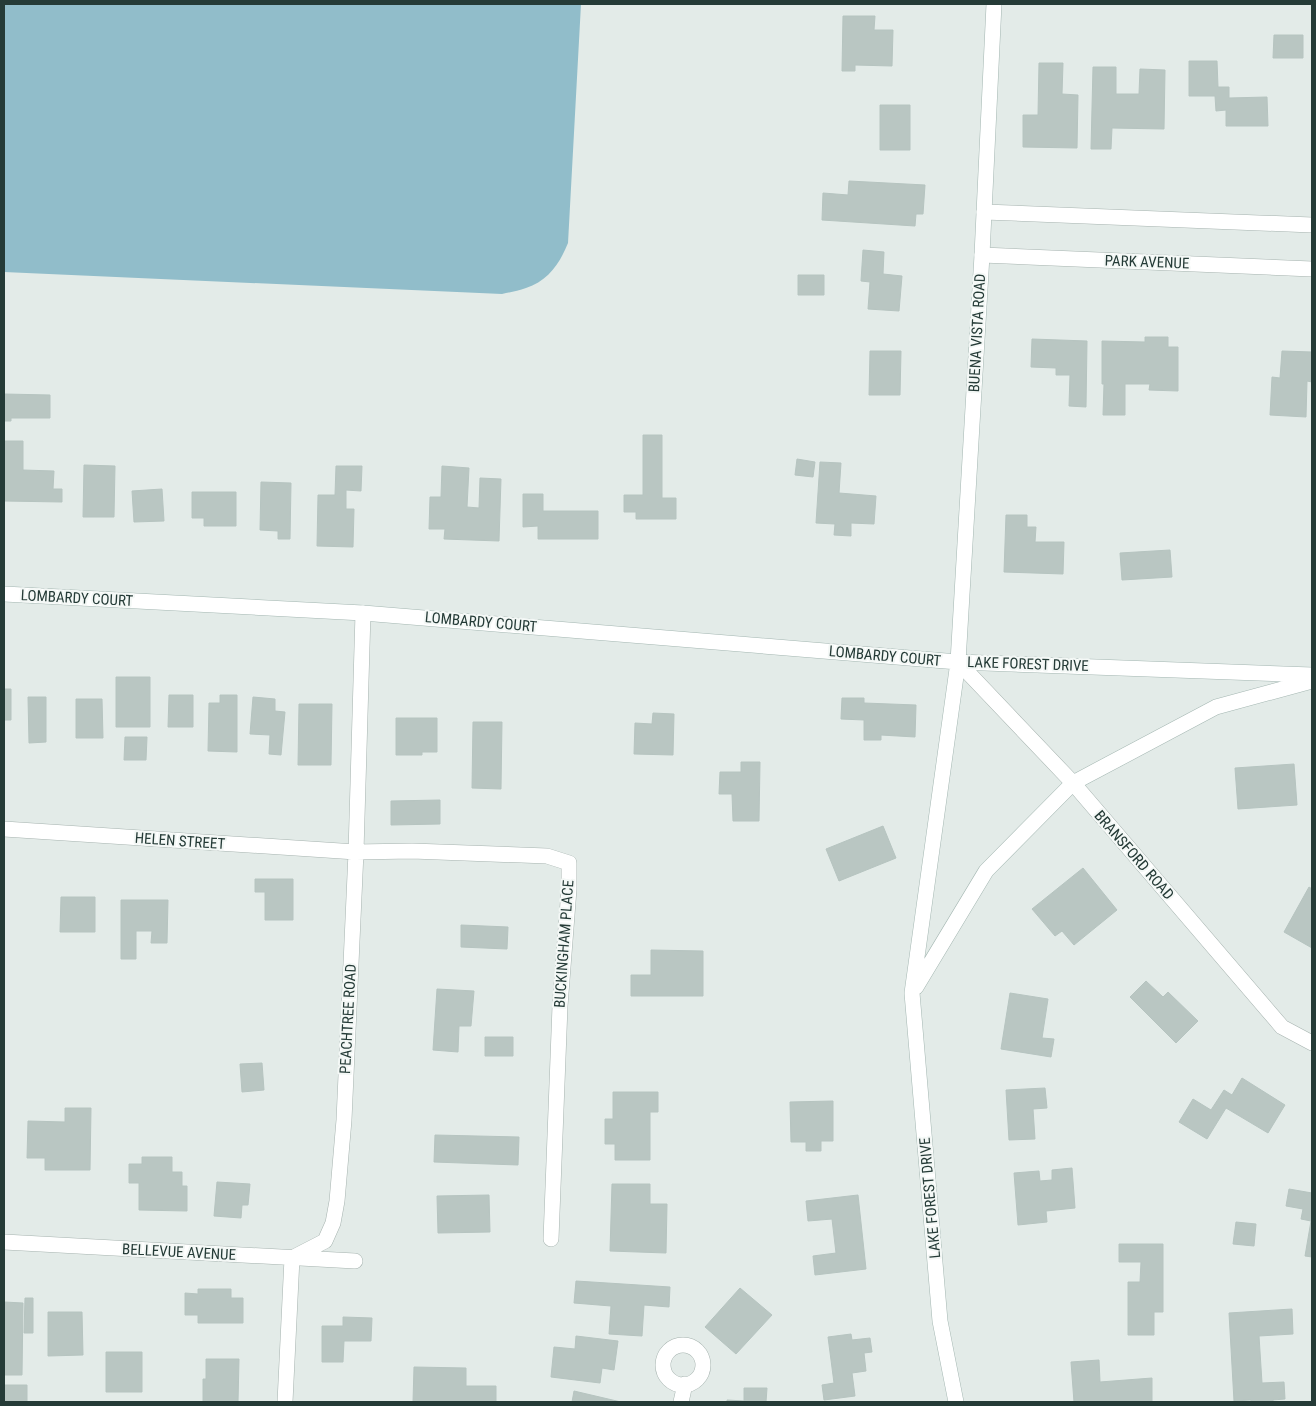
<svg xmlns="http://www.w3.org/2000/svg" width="1316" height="1406" viewBox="0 0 1316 1406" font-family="'Roboto Condensed',sans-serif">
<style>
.water{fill:#91bdca}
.building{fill:#b9c6c2;stroke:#b6c4c0}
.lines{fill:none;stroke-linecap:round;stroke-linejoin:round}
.street-casing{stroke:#a6b3af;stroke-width:16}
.secondary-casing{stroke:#a3b6b1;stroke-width:16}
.street{stroke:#fff;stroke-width:15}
.secondary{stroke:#fff;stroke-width:15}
.labels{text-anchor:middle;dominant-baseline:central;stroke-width:4;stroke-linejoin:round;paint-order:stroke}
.street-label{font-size:15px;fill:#253b37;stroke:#f4f8f6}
</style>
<rect width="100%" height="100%" fill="#e3ebe8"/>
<path class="water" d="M 4,4 L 581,4 L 568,243 C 560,263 548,281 526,288 C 518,291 510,292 502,294 L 4,272 Z"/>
<path class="building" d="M 843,16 L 875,16 L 874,30 L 893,30 L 892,66 L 855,65 L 855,71 L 842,71 Z
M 1274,35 L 1303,35 L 1303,58 L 1273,58 Z
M 1189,61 L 1217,61 L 1218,87 L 1229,87 L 1229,98 L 1267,97 L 1268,126 L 1226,126 L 1226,110 L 1216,111 L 1215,96 L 1189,96 Z
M 1039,63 L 1063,63 L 1062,94 L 1078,95 L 1077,148 L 1023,147 L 1023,115 L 1038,115 Z
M 1093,67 L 1116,67 L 1116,94 L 1139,94 L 1140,69 L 1165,70 L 1164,129 L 1112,128 L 1111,149 L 1091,149 Z
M 880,105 L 910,105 L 910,150 L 880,150 Z
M 849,181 L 925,185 L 923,214 L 916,214 L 915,226 L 822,220 L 823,193 L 848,195 Z
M 863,250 L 884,252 L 883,274 L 902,276 L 899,311 L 868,309 L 870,282 L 861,281 Z
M 798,275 L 824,275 L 824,295 L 798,295 Z
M 1145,337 L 1168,337 L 1168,347 L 1178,347 L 1178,391 L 1149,390 L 1150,384 L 1125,384 L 1125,415 L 1103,415 L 1104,384 L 1102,384 L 1102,341 L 1145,342 Z
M 1032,339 L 1087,341 L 1086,407 L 1069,406 L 1070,375 L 1056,375 L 1056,368 L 1031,367 Z
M 870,351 L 901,351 L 900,395 L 869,395 Z
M 1282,351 L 1312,352 L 1312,382 L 1307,381 L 1306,417 L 1270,415 L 1272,377 L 1280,378 Z
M 4,394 L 50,395 L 50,418 L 11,418 L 11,421 L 4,421 Z
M 643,435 L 662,435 L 662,498 L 676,498 L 676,519 L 636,519 L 636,512 L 624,512 L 624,495 L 643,495 Z
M 4,441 L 23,441 L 23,470 L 54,471 L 53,489 L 62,489 L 62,502 L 4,501 Z
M 797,459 L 815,462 L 813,477 L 795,475 Z
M 820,462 L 841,463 L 839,493 L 876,496 L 874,524 L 851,523 L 851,536 L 834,535 L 835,524 L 816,523 Z
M 84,465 L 115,466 L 114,517 L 83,517 Z
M 336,466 L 362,466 L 361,491 L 346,490 L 346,509 L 354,509 L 353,547 L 317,546 L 318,495 L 335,495 Z
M 442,466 L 469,468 L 467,507 L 479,508 L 480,478 L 501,479 L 499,541 L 444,539 L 445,529 L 429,529 L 430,497 L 441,497 Z
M 261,482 L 291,483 L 290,539 L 278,539 L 278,531 L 260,530 Z
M 162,489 L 164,521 L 134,522 L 132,491 Z
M 192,492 L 236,492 L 236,526 L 204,526 L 204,518 L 192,518 Z
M 523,494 L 543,494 L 543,511 L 598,511 L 598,539 L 538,539 L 538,526 L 523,527 Z
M 1006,515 L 1027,515 L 1027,527 L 1036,527 L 1035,542 L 1064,542 L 1063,574 L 1004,572 Z
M 1170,550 L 1172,577 L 1122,580 L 1120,553 Z
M 116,677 L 150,677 L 150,727 L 116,727 Z
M 4,689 L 11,689 L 11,720 L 4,720 Z
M 169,695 L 193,695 L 193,727 L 168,727 Z
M 220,695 L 237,695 L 237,752 L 208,751 L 209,703 L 220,703 Z
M 28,697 L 46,697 L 46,742 L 29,743 Z
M 253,697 L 275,699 L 275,711 L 285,712 L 281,755 L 269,754 L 270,735 L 250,734 Z
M 842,698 L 864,698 L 864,703 L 916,705 L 915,737 L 881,735 L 881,740 L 864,740 L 864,720 L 841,719 Z
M 76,699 L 102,699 L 103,738 L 76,738 Z
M 299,704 L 332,704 L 331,765 L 298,765 Z
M 653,713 L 674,714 L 673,755 L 634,754 L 635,723 L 652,724 Z
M 396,718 L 437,718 L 437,752 L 422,752 L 422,755 L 396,755 Z
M 473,722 L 502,722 L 501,789 L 472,788 Z
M 125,737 L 147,737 L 146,760 L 124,760 Z
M 741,762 L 760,762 L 759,821 L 733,821 L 732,794 L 719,794 L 720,772 L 741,772 Z
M 1294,764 L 1297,805 L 1238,809 L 1235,768 Z
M 440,800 L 440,824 L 391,825 L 391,801 Z
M 883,826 L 896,858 L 839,881 L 826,849 Z
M 1083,868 L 1117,910 L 1074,945 L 1062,931 L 1055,936 L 1032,909 Z
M 255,879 L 293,879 L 293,920 L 265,920 L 265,892 L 255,892 Z
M 1309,887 L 1312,889 L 1312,948 L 1284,932 Z
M 61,897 L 95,897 L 95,932 L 60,932 Z
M 121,900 L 168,900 L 167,943 L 151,943 L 152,931 L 136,931 L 136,959 L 121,959 Z
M 461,925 L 508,927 L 507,949 L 461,947 Z
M 651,950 L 703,951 L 703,996 L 631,996 L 631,975 L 651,975 Z
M 1146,981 L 1163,997 L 1168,992 L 1198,1021 L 1176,1043 L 1130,997 Z
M 437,989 L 474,991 L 471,1026 L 459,1026 L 458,1052 L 433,1050 Z
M 1010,993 L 1048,999 L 1042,1038 L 1054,1039 L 1051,1057 L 1001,1049 Z
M 485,1037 L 513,1037 L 513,1056 L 485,1056 Z
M 262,1063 L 264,1090 L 242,1092 L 240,1064 Z
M 1242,1078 L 1285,1105 L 1268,1133 L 1226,1108 L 1207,1139 L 1179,1122 L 1193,1099 L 1211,1110 L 1224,1090 L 1232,1095 Z
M 1045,1088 L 1047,1108 L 1033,1109 L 1035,1139 L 1009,1140 L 1006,1090 Z
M 613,1092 L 658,1092 L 658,1112 L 650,1112 L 650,1160 L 615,1160 L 615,1144 L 605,1144 L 605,1119 L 613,1119 Z
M 833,1101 L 833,1141 L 821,1141 L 821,1151 L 806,1151 L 806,1142 L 791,1142 L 790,1102 Z
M 65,1108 L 91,1108 L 90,1170 L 45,1170 L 45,1158 L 27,1158 L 28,1121 L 65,1122 Z
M 435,1135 L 519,1137 L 518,1165 L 434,1162 Z
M 142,1157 L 172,1157 L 172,1172 L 182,1172 L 182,1186 L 187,1186 L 187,1211 L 139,1210 L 139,1183 L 129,1183 L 129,1164 L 142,1164 Z
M 1072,1168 L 1075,1208 L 1046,1211 L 1047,1222 L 1018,1225 L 1014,1173 L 1039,1171 L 1040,1181 L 1052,1180 L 1052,1170 Z
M 217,1182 L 250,1184 L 248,1205 L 242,1205 L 241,1218 L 214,1216 Z
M 612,1184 L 650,1184 L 650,1204 L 667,1204 L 666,1253 L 610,1251 Z
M 1289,1189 L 1312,1193 L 1312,1257 L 1305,1256 L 1311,1221 L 1301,1219 L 1303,1209 L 1286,1206 Z
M 489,1195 L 490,1232 L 438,1233 L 437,1196 Z
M 858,1195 L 866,1269 L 815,1275 L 813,1256 L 836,1253 L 832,1219 L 808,1221 L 806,1201 Z
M 1236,1222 L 1256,1224 L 1254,1246 L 1233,1244 Z
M 1119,1244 L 1163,1244 L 1163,1312 L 1154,1312 L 1154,1335 L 1128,1335 L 1128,1282 L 1140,1282 L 1141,1262 L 1119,1262 Z
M 576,1281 L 670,1287 L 669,1307 L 644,1305 L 642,1336 L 609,1334 L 611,1306 L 574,1303 Z
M 740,1288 L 772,1315 L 736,1354 L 705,1327 Z
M 198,1289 L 231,1289 L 231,1298 L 243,1298 L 243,1323 L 198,1323 L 198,1315 L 185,1315 L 185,1293 L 198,1294 Z
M 25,1298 L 33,1298 L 33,1333 L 24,1333 Z
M 4,1302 L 23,1303 L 22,1375 L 4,1375 Z
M 1292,1309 L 1293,1334 L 1259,1336 L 1262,1383 L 1284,1382 L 1285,1399 L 1273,1400 L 1273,1402 L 1251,1402 L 1251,1400 L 1234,1401 L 1229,1313 Z
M 48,1312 L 82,1312 L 83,1355 L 48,1356 Z
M 343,1317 L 372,1318 L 371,1341 L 344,1341 L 343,1362 L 322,1362 L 322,1326 L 343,1326 Z
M 851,1334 L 852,1340 L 870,1338 L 872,1352 L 864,1353 L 866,1371 L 852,1373 L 855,1396 L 824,1400 L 822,1385 L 834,1383 L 828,1337 Z
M 576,1336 L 618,1341 L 614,1370 L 602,1368 L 600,1383 L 551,1377 L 554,1347 L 575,1349 Z
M 106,1352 L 142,1352 L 142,1392 L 106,1392 Z
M 206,1359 L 239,1359 L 238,1402 L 203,1402 L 203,1379 L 206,1379 Z
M 1099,1360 L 1100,1382 L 1152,1378 L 1152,1402 L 1074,1402 L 1071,1362 Z
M 414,1367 L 466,1368 L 466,1386 L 496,1386 L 496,1402 L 413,1402 Z
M 4,1385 L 27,1385 L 27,1402 L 4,1402 Z
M 744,1388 L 767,1388 L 766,1402 L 727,1402 L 727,1400 L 744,1401 Z
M 574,1391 L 621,1402 L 572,1402 Z"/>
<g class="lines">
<g class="street-casing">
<path id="street" d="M 984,212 L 1312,225
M 982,255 L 1312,269
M 958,662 L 1073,783 L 1282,1027 L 1312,1043
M 4,829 L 356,852 L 412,851 L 547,856 L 569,863 L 569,889 L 560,1006 L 551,1239
M 4,1242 L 355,1261
M663 1365a20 20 0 1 1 40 0a20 20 0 1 1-40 0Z
M 285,1402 L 292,1258 L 325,1241 L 333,1223 L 337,1201 L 344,1120 L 356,852 L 363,613
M 681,1402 L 685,1384"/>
</g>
<g class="secondary-casing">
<path id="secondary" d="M 4,594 L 363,613 L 958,662 L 1312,675
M 916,987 L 986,871 L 1073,783 L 1216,707 L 1312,681
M 956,1402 L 940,1321 L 912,993 L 958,662 L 982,255 L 994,4"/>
</g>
<use href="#street" class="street"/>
<use href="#secondary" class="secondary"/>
</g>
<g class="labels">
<g class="street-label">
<text transform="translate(1147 262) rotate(2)">PARK AVENUE</text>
<text transform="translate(977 333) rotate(-87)">BUENA VISTA ROAD</text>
<text transform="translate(77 598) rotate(3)">LOMBARDY COURT</text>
<text transform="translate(481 622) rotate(5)">LOMBARDY COURT</text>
<text transform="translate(885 656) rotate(5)">LOMBARDY COURT</text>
<text transform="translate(1028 664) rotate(2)">LAKE FOREST DRIVE</text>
<text transform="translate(180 841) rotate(4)">HELEN STREET</text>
<text transform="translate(1134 855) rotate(49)">BRANSFORD ROAD</text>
<text transform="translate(564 944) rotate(-86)">BUCKINGHAM PLACE</text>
<text transform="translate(348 1019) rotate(-87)">PEACHTREE ROAD</text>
<text transform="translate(930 1198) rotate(-95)">LAKE FOREST DRIVE</text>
<text transform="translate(179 1252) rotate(3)">BELLEVUE AVENUE</text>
</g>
</g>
<rect width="1316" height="1406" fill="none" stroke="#253b37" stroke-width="10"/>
</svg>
